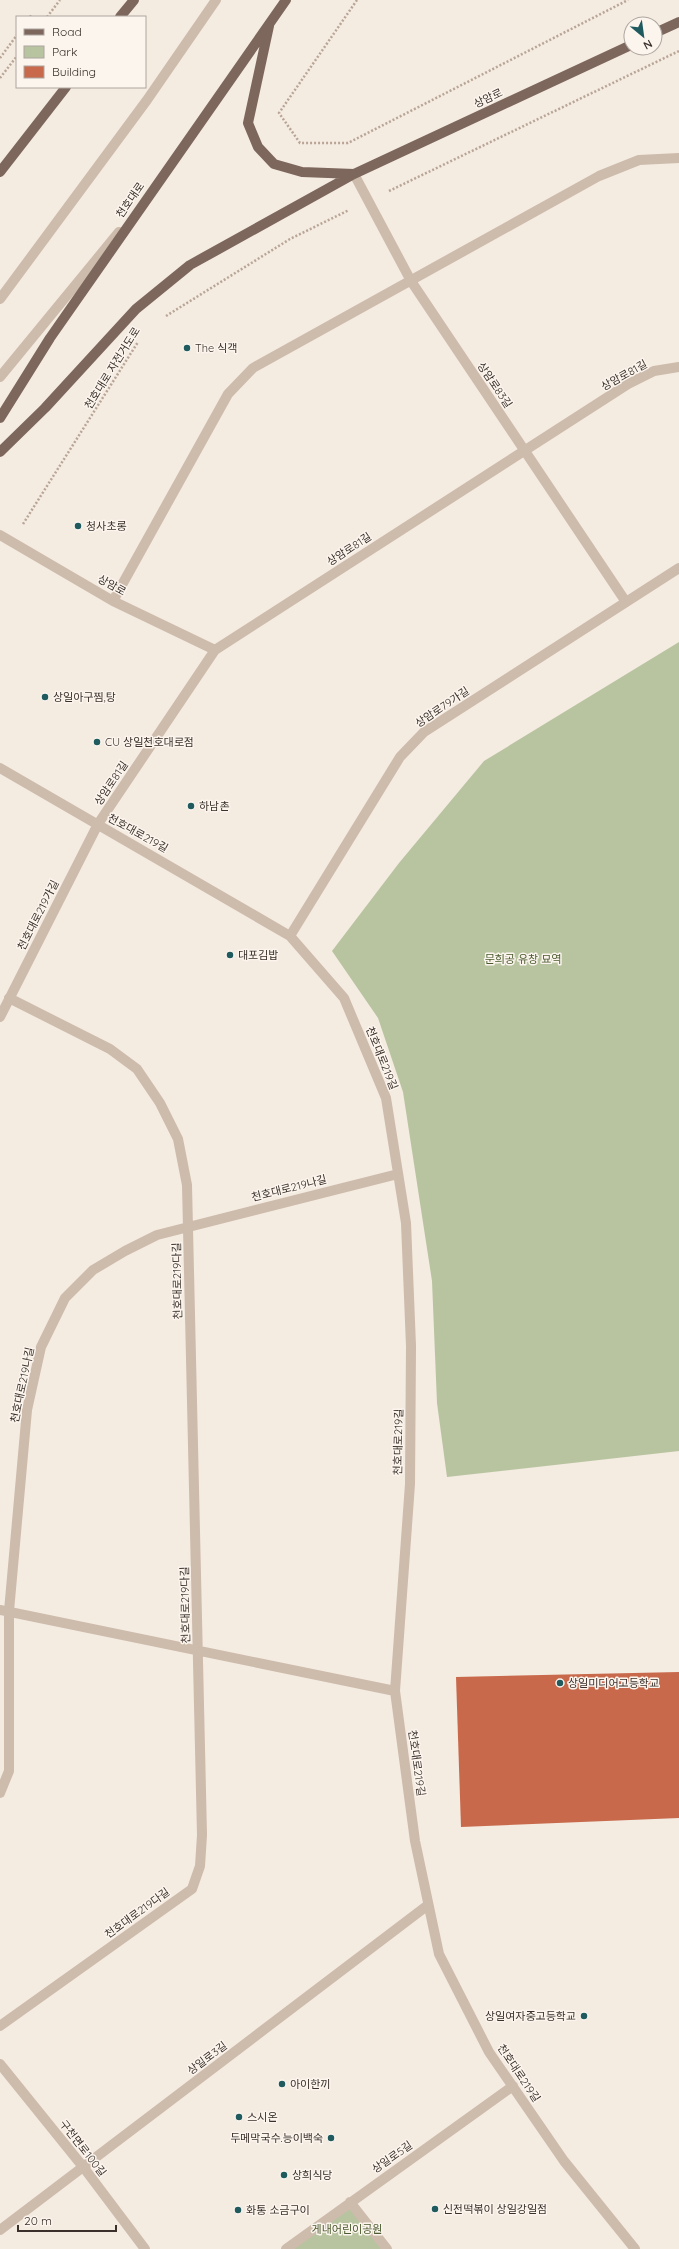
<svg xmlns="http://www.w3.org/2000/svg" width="679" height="2249" viewBox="0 0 679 2249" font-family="Quicksand,'Noto Sans KR',sans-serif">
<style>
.green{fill:#b8c4a0}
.building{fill:#c8694b}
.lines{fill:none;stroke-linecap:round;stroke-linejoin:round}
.path{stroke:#b9a596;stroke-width:2.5;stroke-dasharray:2 2;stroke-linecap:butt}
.minor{stroke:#cdbbac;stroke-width:10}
.major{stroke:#7d675c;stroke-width:10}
.poi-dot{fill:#1f5a5e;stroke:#fbf5ee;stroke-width:1.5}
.labels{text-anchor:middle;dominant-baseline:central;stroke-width:3;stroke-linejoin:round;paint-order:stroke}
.street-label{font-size:11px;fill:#3b302b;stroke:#fbf5ee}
.poi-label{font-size:11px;fill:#3b302b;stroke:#fbf5ee;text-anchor:start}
.park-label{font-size:11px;fill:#4a5a2e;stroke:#fbf5ee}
</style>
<rect width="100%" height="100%" fill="#f4ebe1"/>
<path class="green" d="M 679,642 L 679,1451 L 447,1477 L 437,1403 L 432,1281 L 403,1092 L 378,1018 L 332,951 L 399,863 L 484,761 Z
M 350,2202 L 387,2249 L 286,2249 Z"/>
<path class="building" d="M 679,1672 L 679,1818 L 461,1827 L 456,1677 Z"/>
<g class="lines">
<path class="path" d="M 357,0 L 279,113 L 300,143 L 348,143 L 628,0
M 30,17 L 32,14
M 47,17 L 60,0
M 0,58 L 17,35
M 0,78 L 17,56
M 389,191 L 679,51
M 166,316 L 290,239 L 349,210
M 23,524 L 138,342"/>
<path class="minor" d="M 354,174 L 411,281 L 626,602
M 0,299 L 147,100 L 216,0
M 0,377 L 119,232
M 0,535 L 113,601 L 215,650
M 113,601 L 228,394 L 253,368 L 599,176 L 639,160 L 679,158
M 0,768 L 290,936 L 344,998 L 386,1098 L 406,1223 L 411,1346 L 410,1484 L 395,1691 L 415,1841 L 439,1954 L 489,2052 L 564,2161 L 635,2249
M 290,936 L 400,757 L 424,732 L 679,568
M 0,1017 L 98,824 L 215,650 L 628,384 L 654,371 L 679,367
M 0,1610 L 395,1691
M 0,1793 L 9,1771 L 9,1611 L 27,1410 L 41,1347 L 65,1298 L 93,1270 L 125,1251 L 157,1235 L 398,1174
M 0,2026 L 192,1889 L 200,1866 L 202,1835 L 187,1185 L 178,1139 L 160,1103 L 137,1069 L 110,1049 L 9,998
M 0,2064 L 84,2168 L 145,2249
M 350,2202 L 387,2249
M 0,2230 L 428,1905
M 286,2249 L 513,2086"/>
<path class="major" d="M 120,17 L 134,0
M 269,26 L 248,123 L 258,147 L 274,164 L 302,172 L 354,174
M 655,33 L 679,22
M 0,172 L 66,87
M 0,418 L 50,338 L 286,0
M 0,452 L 45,408 L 136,309 L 190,265 L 354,174 L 631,45"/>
</g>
<g class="poi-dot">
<circle cx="187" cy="348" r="4"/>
<circle cx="78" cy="526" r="4"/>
<circle cx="45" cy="697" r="4"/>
<circle cx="97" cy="742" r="4"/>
<circle cx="191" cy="806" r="4"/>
<circle cx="230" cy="955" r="4"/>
<circle cx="560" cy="1683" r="4"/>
<circle cx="584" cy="2016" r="4"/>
<circle cx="282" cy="2084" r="4"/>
<circle cx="239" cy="2117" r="4"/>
<circle cx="331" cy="2138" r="4"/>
<circle cx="284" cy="2175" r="4"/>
<circle cx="435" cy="2209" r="4"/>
<circle cx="238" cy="2210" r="4"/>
</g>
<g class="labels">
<g class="street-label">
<text transform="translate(488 98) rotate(-25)">상암로</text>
<text transform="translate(130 200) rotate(-55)">천호대로</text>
<text transform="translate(112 368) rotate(-58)">천호대로 자전거도로</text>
<text transform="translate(624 375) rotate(-29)">상암로81길</text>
<text transform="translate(495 385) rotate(56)">상암로83길</text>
<text transform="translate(349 549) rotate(-33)">상암로81길</text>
<text transform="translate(112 585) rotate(29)">상암로</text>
<text transform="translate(442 707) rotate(-34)">상암로79가길</text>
<text transform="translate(111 783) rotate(-56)">상암로81길</text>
<text transform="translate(138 833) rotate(29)">천호대로219길</text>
<text transform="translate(38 915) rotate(-63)">천호대로219가길</text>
<text transform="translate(382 1058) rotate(68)">천호대로219길</text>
<text transform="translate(289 1188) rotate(-14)">천호대로219나길</text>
<text transform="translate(177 1281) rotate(-91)">천호대로219다길</text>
<text transform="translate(22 1385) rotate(-78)">천호대로219나길</text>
<text transform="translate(398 1442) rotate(-89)">천호대로219길</text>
<text transform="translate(185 1605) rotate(-91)">천호대로219다길</text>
<text transform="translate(417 1763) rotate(82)">천호대로219길</text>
<text transform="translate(137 1913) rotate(-36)">천호대로219다길</text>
<text transform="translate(207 2058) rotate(-37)">상일로3길</text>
<text transform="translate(519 2073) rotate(56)">천호대로219길</text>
<text transform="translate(83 2148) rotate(52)">구천면로100길</text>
<text transform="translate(392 2157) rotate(-35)">상일로5길</text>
</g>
<g class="poi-label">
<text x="195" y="348">The 식객</text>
<text x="86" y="526">청사초롱</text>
<text x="53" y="697">상일아구찜,탕</text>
<text x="105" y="742">CU 상일천호대로점</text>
<text x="199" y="806">하남촌</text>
<text x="238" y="955">대포김밥</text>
<text x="568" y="1683">상일미디어고등학교</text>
<text x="576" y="2016" text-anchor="end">상일여자중고등학교</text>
<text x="290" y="2084">아이한끼</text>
<text x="247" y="2117">스시온</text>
<text x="323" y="2138" text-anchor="end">두메막국수.능이백숙</text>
<text x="292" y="2175">상희식당</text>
<text x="443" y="2209">신전떡볶이 상일강일점</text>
<text x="246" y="2210">화통 소금구이</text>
</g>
<g class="park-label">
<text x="523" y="959">문희공 유창 묘역</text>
<text x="347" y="2229">게내어린이공원</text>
</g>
</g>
<rect x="16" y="16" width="130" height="72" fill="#fbf5ee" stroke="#aea6a0"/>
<rect x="24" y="29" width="20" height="6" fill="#7d675c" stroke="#aea6a0"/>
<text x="52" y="36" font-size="12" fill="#3b302b">Road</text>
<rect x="24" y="46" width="20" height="12" fill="#b8c4a0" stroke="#aea6a0"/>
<text x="52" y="56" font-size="12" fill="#3b302b">Park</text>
<rect x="24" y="66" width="20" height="12" fill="#c8694b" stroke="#aea6a0"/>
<text x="52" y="76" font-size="12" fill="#3b302b">Building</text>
<g transform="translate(643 36) rotate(151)"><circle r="19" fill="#fbf5ee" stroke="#aea6a0"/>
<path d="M0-3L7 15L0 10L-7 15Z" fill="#1f5a5e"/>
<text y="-6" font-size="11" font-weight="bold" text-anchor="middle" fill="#3b302b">N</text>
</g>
<path d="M18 2225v6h98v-6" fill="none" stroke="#3b302b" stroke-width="2"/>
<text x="24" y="2225" font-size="12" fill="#3b302b" stroke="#fbf5ee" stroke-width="3" paint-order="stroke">20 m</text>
</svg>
